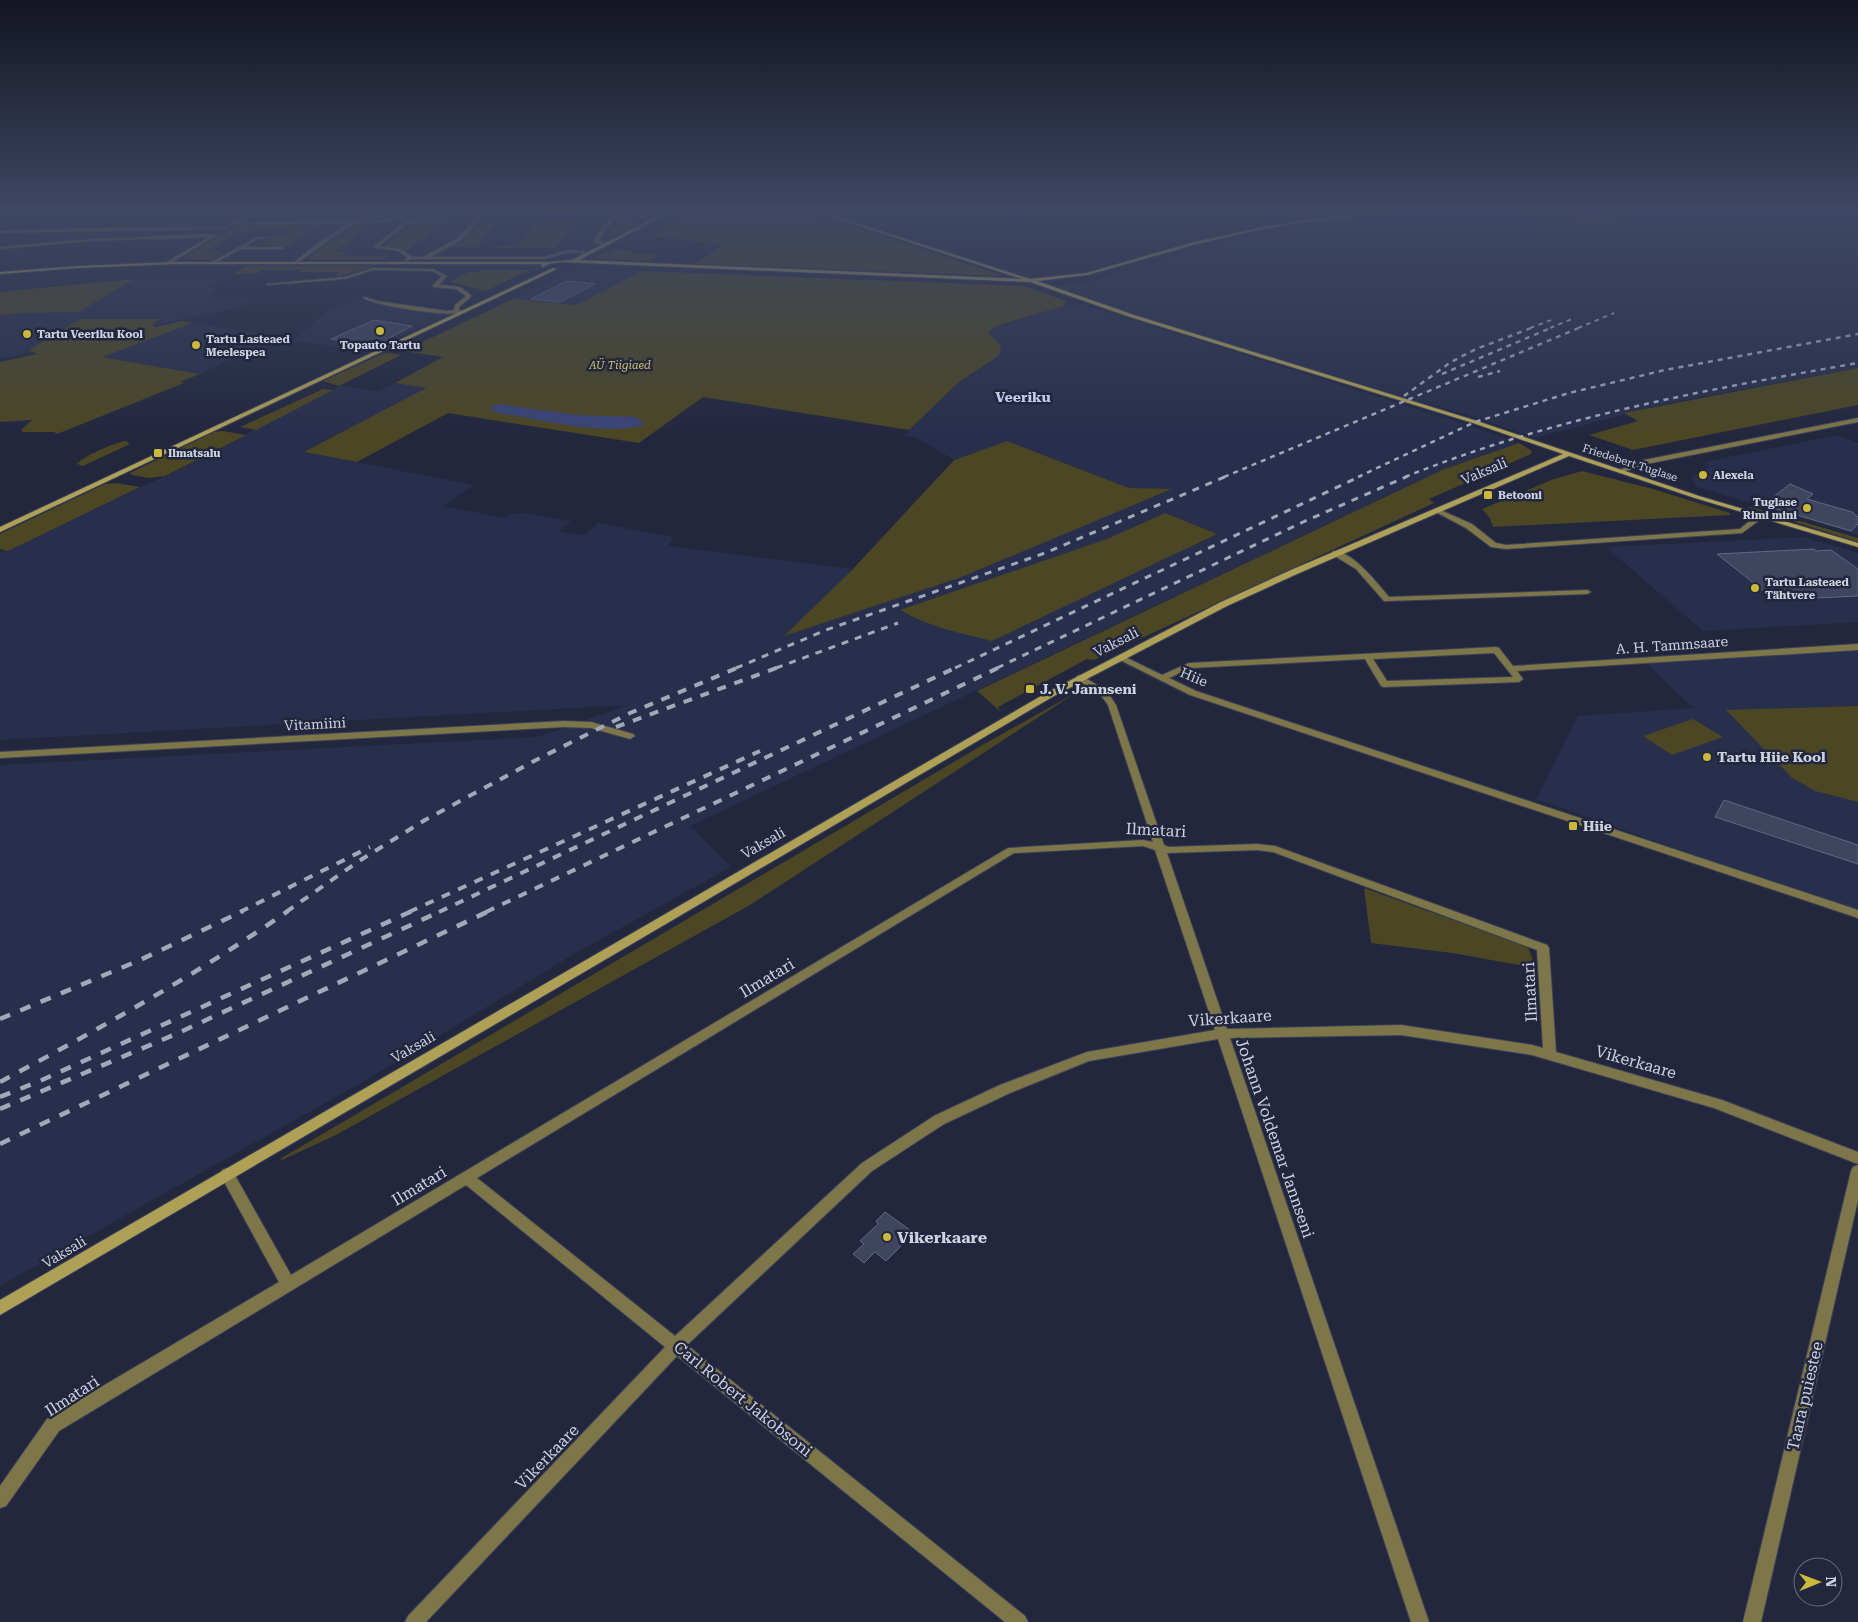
<svg xmlns="http://www.w3.org/2000/svg" width="1858" height="1622" viewBox="0 0 1858 1622" font-family="'Roboto Serif',serif">
<style>
.built{fill:#282f4c;fill-rule:evenodd}
.green{fill:#4b4623}
.water{fill:#3b4577}
.building{fill:#3f455f;stroke:#616883}
.lines{fill:none;stroke-linecap:round;stroke-linejoin:round}
.street-casing{stroke:#3d4258;stroke-width:2}
.secondary-casing{stroke:#3d4258;stroke-width:2}
.street{fill:#7d7648;fill-rule:evenodd}
.secondary{fill:#aea155;fill-rule:evenodd}
.rail-far4{stroke:#a3a8b9;stroke-width:2;stroke-dasharray:4.5 4.5;stroke-linecap:butt}
.rail-far3{stroke:#a3a8b9;stroke-width:2.5;stroke-dasharray:5 5;stroke-linecap:butt}
.rail-far2{stroke:#a3a8b9;stroke-width:3;stroke-dasharray:7 7;stroke-linecap:butt}
.rail-far1{stroke:#a3a8b9;stroke-width:4;stroke-dasharray:9 9;stroke-linecap:butt}
.rail{stroke:#a3a8b9;stroke-width:4.5;stroke-dasharray:11 11;stroke-linecap:butt}
.poi-dot{fill:#cdb938;stroke:#22273e;stroke-width:2}
.labels{text-anchor:middle;dominant-baseline:central;stroke-width:5;stroke-linejoin:round;paint-order:stroke}
.far-poi-label{font-size:11px;font-weight:bold;fill:#cdd2e1;stroke:#22273e;text-anchor:start}
.far-park-label{font-size:11px;font-style:italic;fill:#d2c266;stroke:#22273e}
.far-street-label{font-size:11px;fill:#cdd2e1;stroke:#22273e}
.far-quarter-label{font-size:14px;font-weight:bold;fill:#c2cae9;stroke:#22273e}
.street-label{font-size:14px;fill:#cdd2e1;stroke:#22273e}
.poi-label{font-size:14px;font-weight:bold;fill:#cdd2e1;stroke:#22273e;text-anchor:start}
.near-street-label{font-size:16px;fill:#cdd2e1;stroke:#22273e}
.near-poi-label{font-size:16px;font-weight:bold;fill:#cdd2e1;stroke:#22273e;text-anchor:start}
</style>
<rect width="100%" height="100%" fill="#22273e"/>
<path class="built" d="M 1431,211 L 1512,211 L 1582,225 L 1613,223 L 1629,216 L 1607,211 L 1858,211 L 1858,368 L 1664,404 L 1535,438 L 1474,417 L 1291,364 L 1161,323 L 1066,290 L 1060,286 L 1088,282 L 1269,232 L 1313,223 Z
M 576,269 L 642,271 L 576,305 L 513,299 Z
M 148,278 L 224,278 L 211,288 L 218,288 L 211,294 L 217,298 L 251,298 L 240,307 L 0,359 L 0,292 Z
M 355,300 L 448,315 L 368,351 L 293,341 L 327,311 Z
M 1084,305 L 1459,422 L 1519,443 L 1442,470 L 690,826 L 731,867 L 574,954 L 373,1076 L 0,1286 L 0,765 L 538,737 L 628,705 L 0,740 L 0,553 L 165,476 L 339,386 L 379,391 L 395,383 L 427,388 L 305,452 L 474,485 L 443,506 L 505,518 L 510,514 L 525,513 L 571,521 L 558,532 L 585,535 L 598,523 L 674,537 L 668,546 L 853,569 L 785,636 L 1170,490 L 1129,488 L 1007,441 L 954,460 L 917,438 L 903,436 L 959,382 L 997,357 L 988,332 L 999,325 L 1064,306 ZM 1165,513 L 992,641 L 1107,539 Z
M 193,323 L 278,336 L 200,374 L 101,357 Z
M 1838,435 L 1858,443 L 1858,535 L 1697,487 L 1691,478 L 1709,466 L 1704,462 Z
M 1804,537 L 1858,553 L 1858,622 L 1703,631 L 1606,547 Z
M 1858,647 L 1858,913 L 1536,799 L 1578,716 L 1693,708 L 1644,661 Z"/>
<path class="green" d="M 689,211 L 804,211 L 999,274 L 1002,276 L 695,264 L 724,245 L 654,236 L 670,228 L 663,226 Z
M 1513,211 L 1607,211 L 1630,216 L 1613,223 L 1582,225 Z
M 617,217 L 640,217 L 633,222 L 640,223 L 610,238 L 607,238 L 619,223 L 614,220 Z
M 540,220 L 581,221 L 555,248 L 483,248 L 518,245 Z
M 360,223 L 374,223 L 334,252 L 347,252 L 343,256 L 388,256 L 384,259 L 306,259 L 331,241 L 339,239 Z
M 444,223 L 425,239 L 416,243 L 407,250 L 385,246 L 414,224 Z
M 482,223 L 497,223 L 482,239 L 484,240 L 477,247 L 454,247 Z
M 322,224 L 289,246 L 260,245 L 277,235 L 285,235 L 291,230 L 254,230 L 248,234 L 235,234 L 206,251 L 222,252 L 211,259 L 187,259 L 184,257 L 235,227 Z
M 615,249 L 631,251 L 633,254 L 651,253 L 658,255 L 646,261 L 594,258 Z
M 246,266 L 374,266 L 339,276 L 335,276 L 339,272 L 299,272 L 301,270 L 262,270 L 256,274 L 233,274 Z
M 481,270 L 529,270 L 486,291 L 450,282 L 468,272 L 479,272 Z
M 642,271 L 1024,286 L 1066,301 L 1064,306 L 999,325 L 988,332 L 1001,346 L 1000,353 L 997,357 L 959,382 L 909,430 L 703,397 L 639,443 L 448,413 L 357,462 L 304,452 L 426,388 L 395,383 L 443,357 L 403,351 L 513,299 L 576,305 Z
M 134,279 L 79,312 L 24,313 L 0,315 L 0,292 Z
M 80,319 L 160,319 L 152,325 L 155,327 L 182,321 L 193,323 L 102,357 L 200,374 L 180,382 L 184,383 L 57,434 L 54,432 L 23,432 L 21,430 L 32,420 L 0,422 L 0,362 L 37,354 L 29,350 Z
M 388,353 L 401,355 L 339,386 L 323,381 L 382,354 Z
M 1858,368 L 1858,405 L 1633,450 L 1589,435 L 1638,421 L 1624,413 Z
M 323,389 L 333,390 L 256,430 L 240,427 Z
M 223,431 L 246,435 L 165,476 L 149,478 L 132,475 L 130,473 L 214,432 Z
M 126,441 L 130,444 L 83,466 L 77,464 C 83,456 116,442 126,441 Z
M 1007,441 L 1129,488 L 1172,489 L 959,578 L 784,636 L 853,569 L 954,460 Z
M 1519,443 L 1532,451 L 1531,454 L 1429,499 L 1434,503 L 1094,660 L 1087,659 L 998,707 L 1001,712 L 977,691 L 1442,470 Z
M 1582,471 L 1653,489 L 1730,513 L 1730,515 L 1493,527 L 1490,518 L 1482,509 L 1554,479 Z
M 116,483 L 140,487 L 8,551 L 0,549 L 0,534 L 105,484 Z
M 1747,507 L 1752,507 L 1858,538 L 1858,542 Z
M 1165,513 L 1217,534 L 992,641 C 961,633 929,627 900,610 L 1107,539 Z
M 1077,692 L 750,905 L 336,1135 L 282,1160 L 280,1159 L 986,743 Z
M 1858,706 L 1858,802 L 1815,791 L 1791,777 L 1726,710 Z
M 1693,719 L 1723,737 L 1672,755 L 1643,736 Z
M 1364,888 L 1528,947 L 1536,968 L 1452,953 L 1371,943 Z"/>
<path class="water" d="M 1573,211 L 1596,211 L 1619,217 L 1603,220 L 1571,213 Z
M 500,404 L 577,415 L 636,417 L 646,425 C 598,436 545,420 498,413 L 488,408 Z"/>
<path class="building" d="M 567,281 L 595,284 L 560,302 L 531,299 Z
M 374,320 L 412,326 L 374,346 L 331,339 Z
M 1790,484 L 1813,494 L 1807,499 L 1852,512 L 1858,517 L 1858,524 L 1851,531 L 1763,505 Z
M 1814,549 L 1816,551 L 1831,550 L 1858,569 L 1858,596 L 1775,600 L 1717,554 Z
M 1724,800 L 1858,845 L 1858,864 L 1715,817 Z
M 885,1212 L 914,1233 L 886,1261 L 875,1252 L 864,1263 L 853,1254 L 864,1244 L 860,1241 L 878,1224 L 876,1221 Z"/>
<g class="lines">
<g class="street-casing">
<path id="street" d="M 33,211 L 54,211 L 0,215 L 0,213 Z
M 251,211 L 256,211 L 238,223 L 388,220 L 408,211 L 413,211 L 389,222 L 355,223 L 325,243 L 296,264 L 294,262 L 321,241 L 350,223 L 233,225 L 231,224 Z
M 474,211 L 509,211 L 660,217 L 658,218 L 615,217 L 599,239 L 599,241 L 608,243 L 606,245 L 595,243 L 595,239 L 610,217 L 487,213 L 460,241 L 430,257 L 544,257 L 569,250 L 587,252 L 585,253 L 569,252 L 544,259 L 410,259 L 406,262 L 404,261 L 407,257 L 398,251 L 373,247 L 406,221 L 446,220 L 445,222 L 408,223 L 379,246 L 401,249 L 412,257 L 423,257 L 456,239 L 482,212 Z
M 226,227 L 228,229 L 0,233 L 0,231 L 93,228 Z
M 214,234 L 216,236 L 169,264 L 167,262 L 209,237 L 92,241 L 0,249 L 0,247 L 92,239 Z
M 257,237 L 271,238 L 258,239 L 245,247 L 282,247 L 284,248 L 282,249 L 240,249 L 214,264 L 210,263 Z
M 373,268 L 433,269 L 447,276 L 439,285 L 460,287 L 471,295 L 471,297 L 459,307 L 459,310 L 466,312 C 452,318 376,306 363,298 L 365,297 L 377,301 L 447,311 L 454,310 L 455,305 L 466,296 L 456,289 L 433,287 L 433,285 L 442,276 L 432,271 L 373,270 L 345,279 L 268,285 L 266,284 L 345,277 Z
M 1858,418 L 1858,422 L 1646,464 L 1620,473 L 1617,471 L 1644,460 Z
M 1434,509 L 1438,509 L 1472,524 L 1496,543 L 1506,545 L 1740,529 L 1758,514 L 1765,516 L 1742,533 L 1506,549 L 1491,547 L 1466,528 L 1434,511 Z
M 1333,551 C 1352,550 1378,584 1389,597 L 1587,590 L 1591,592 L 1587,594 L 1387,601 L 1384,601 L 1356,569 L 1333,555 Z
M 1858,644 L 1858,650 L 1517,671 L 1523,679 L 1519,682 L 1384,687 L 1381,686 L 1365,659 L 1191,668 L 1169,678 L 1196,691 L 1858,910 L 1858,918 L 1190,695 L 1116,658 L 1117,656 L 1123,656 L 1162,675 L 1189,663 L 1496,647 L 1499,648 L 1513,666 ZM 1494,653 L 1513,677 L 1387,681 L 1373,659 Z
M 1080,675 L 1106,690 L 1116,705 L 1164,845 L 1169,847 L 1257,844 L 1275,846 L 1547,945 L 1549,948 L 1556,1052 L 1722,1100 L 1858,1152 L 1858,1164 L 1714,1108 L 1532,1055 L 1401,1035 L 1230,1038 L 1429,1622 L 1411,1622 L 1218,1039 L 1089,1061 L 1010,1093 L 944,1124 L 872,1171 L 687,1345 L 1025,1616 L 1028,1622 L 1005,1622 L 677,1356 L 426,1622 L 405,1622 L 408,1616 L 665,1347 L 466,1185 L 59,1431 L 6,1506 L 0,1508 L 0,1486 L 47,1419 L 279,1282 L 222,1178 L 220,1174 L 222,1170 L 227,1168 L 232,1170 L 291,1275 L 1008,848 L 1143,840 L 1153,842 L 1108,705 L 1100,694 L 1077,680 L 1076,678 L 1077,676 ZM 1143,846 L 1155,850 L 1215,1030 L 1087,1052 L 1000,1085 L 934,1116 L 862,1163 L 675,1336 L 477,1178 L 1014,853 ZM 1257,850 L 1273,852 L 1537,950 L 1543,1048 L 1532,1045 L 1401,1025 L 1227,1029 L 1167,853 Z
M 564,721 L 591,722 L 633,734 L 635,736 L 630,739 L 591,728 L 564,727 L 0,758 L 0,752 Z
M 1858,1165 L 1858,1200 L 1761,1622 L 1743,1622 L 1851,1171 L 1853,1167 Z"/>
</g>
<g class="secondary-casing">
<path id="secondary" d="M 668,211 L 673,211 L 579,260 L 1022,279 L 813,211 L 819,211 L 1030,279 L 1087,273 L 1194,242 L 1259,228 L 1299,221 L 1401,211 L 1299,223 L 1259,230 L 1197,244 L 1087,275 L 1037,281 L 1134,315 L 1477,421 L 1699,496 L 1858,543 L 1858,547 L 1695,498 L 1569,456 L 1297,574 L 1227,606 L 1054,696 L 0,1315 L 0,1300 L 1048,692 L 1221,602 L 1291,570 L 1563,454 L 1473,423 L 1130,317 L 1030,282 L 561,262 L 549,264 L 543,267 L 541,266 L 542,264 L 176,264 L 78,268 L 0,274 L 0,272 L 78,266 L 176,262 L 548,262 L 572,260 Z
M 553,268 L 557,269 L 0,532 L 0,527 Z"/>
</g>
<use href="#street" class="street"/>
<use href="#secondary" class="secondary"/>
<path class="rail-far4" d="M 1530,328 L 1554,319
M 1550,328 L 1572,319
M 1578,328 L 1614,313"/>
<path class="rail-far3" d="M 1442,374 L 1553,327
M 1478,377 L 1500,371
M 1404,396 L 1451,362 L 1476,349 L 1534,327
M 1224,477 L 1581,327
M 1358,477 L 1475,422 L 1569,393 L 1665,370 L 1858,334
M 1405,477 C 1551,418 1704,390 1858,363"/>
<path class="rail-far2" d="M 736,668 L 826,630 L 1045,553 L 1227,476
M 776,668 L 898,623
M 955,668 L 1361,476
M 997,668 L 1303,522 L 1408,476"/>
<path class="rail-far1" d="M 616,727 L 779,667
M 240,912 L 370,847
M 286,912 L 359,861 L 425,820 L 536,760 L 630,713 L 739,667
M 409,912 L 760,751
M 439,912 L 957,667
M 486,912 L 1000,667"/>
<path class="rail" d="M 0,1019 L 140,960 L 243,911
M 0,1082 C 99,1029 196,975 288,911
M 0,1097 L 42,1080 L 412,911
M 0,1109 L 176,1034 L 441,911
M 0,1144 L 489,911"/>
</g>
<linearGradient id="sky" x2="0" y2="1"><stop stop-color="#131522"/><stop offset="0.48" stop-color="#3e4763"/><stop offset="1" stop-color="#3e4763" stop-opacity="0"/></linearGradient>
<rect width="1858" height="438" fill="url(#sky)"/>
<g class="poi-dot">
<circle cx="380" cy="331" r="5"/>
<circle cx="27" cy="334" r="5"/>
<circle cx="196" cy="345" r="5"/>
<rect x="153" y="448" width="10" height="10" rx="2.5"/>
<circle cx="1703" cy="475" r="5"/>
<rect x="1483" y="490" width="10" height="10" rx="2.5"/>
<circle cx="1807" cy="508" r="5"/>
<circle cx="1755" cy="588" r="5"/>
<rect x="1025" y="684" width="10" height="10" rx="2.5"/>
<circle cx="1707" cy="757" r="5"/>
<rect x="1568" y="821" width="10" height="10" rx="2.5"/>
<circle cx="887" cy="1237" r="5"/>
</g>
<g class="labels">
<g class="far-poi-label">
<text x="37" y="334">Tartu Veeriku Kool</text>
<text x="206" y="339">Tartu Lasteaed<tspan x="206" dy="13">Meelespea</tspan></text>
<text x="380" y="345" text-anchor="middle">Topauto Tartu</text>
<text x="168" y="453">Ilmatsalu</text>
<text x="1713" y="475">Alexela</text>
<text x="1498" y="495">Betooni</text>
<text x="1797" y="502" text-anchor="end">Tuglase<tspan x="1797" dy="13">Rimi mini</tspan></text>
<text x="1765" y="582">Tartu Lasteaed<tspan x="1765" dy="13">Tähtvere</tspan></text>
</g>
<g class="far-park-label">
<text x="620" y="365">AÜ Tiigiaed</text>
</g>
<g class="far-street-label">
<text transform="translate(1630 463) rotate(18)">Friedebert Tuglase</text>
</g>
<g class="far-quarter-label">
<text x="1023" y="397">Veeriku</text>
</g>
<g class="street-label">
<text transform="translate(1484 471) rotate(-23)">Vaksali</text>
<text transform="translate(1116 642) rotate(-27)">Vaksali</text>
<text transform="translate(1672 645) rotate(-4)">A. H. Tammsaare</text>
<text transform="translate(1194 677) rotate(23)">Hiie</text>
<text transform="translate(315 724) rotate(-3)">Vitamiini</text>
<text transform="translate(763 843) rotate(-30)">Vaksali</text>
<text transform="translate(413 1047) rotate(-30)">Vaksali</text>
<text transform="translate(64 1252) rotate(-31)">Vaksali</text>
</g>
<g class="poi-label">
<text x="1040" y="689">J. V. Jannseni</text>
<text x="1717" y="757">Tartu Hiie Kool</text>
<text x="1583" y="826">Hiie</text>
</g>
<g class="near-street-label">
<text transform="translate(1156 830) rotate(3)">Ilmatari</text>
<text transform="translate(767 978) rotate(-31)">Ilmatari</text>
<text transform="translate(1530 992) rotate(-93)">Ilmatari</text>
<text transform="translate(1230 1018) rotate(-4)">Vikerkaare</text>
<text transform="translate(1636 1062) rotate(16)">Vikerkaare</text>
<text transform="translate(1275 1138) rotate(71)">Johann Voldemar Jannseni</text>
<text transform="translate(419 1186) rotate(-31)">Ilmatari</text>
<text transform="translate(72 1396) rotate(-33)">Ilmatari</text>
<text transform="translate(1805 1396) rotate(-77)">Taara puiestee</text>
<text transform="translate(743 1399) rotate(39)">Carl Robert Jakobsoni</text>
<text transform="translate(547 1457) rotate(-46)">Vikerkaare</text>
</g>
<g class="near-poi-label">
<text x="897" y="1237">Vikerkaare</text>
</g>
</g>
<g transform="translate(1818 1582) rotate(89)"><circle r="24" fill="#22273e" stroke="#666b7f"/>
<path d="M0-4L9 19L0 12L-9 19Z" fill="#cdb938"/>
<text y="-8" font-size="14" font-weight="bold" text-anchor="middle" fill="#cdd2e1">N</text>
</g>
</svg>
